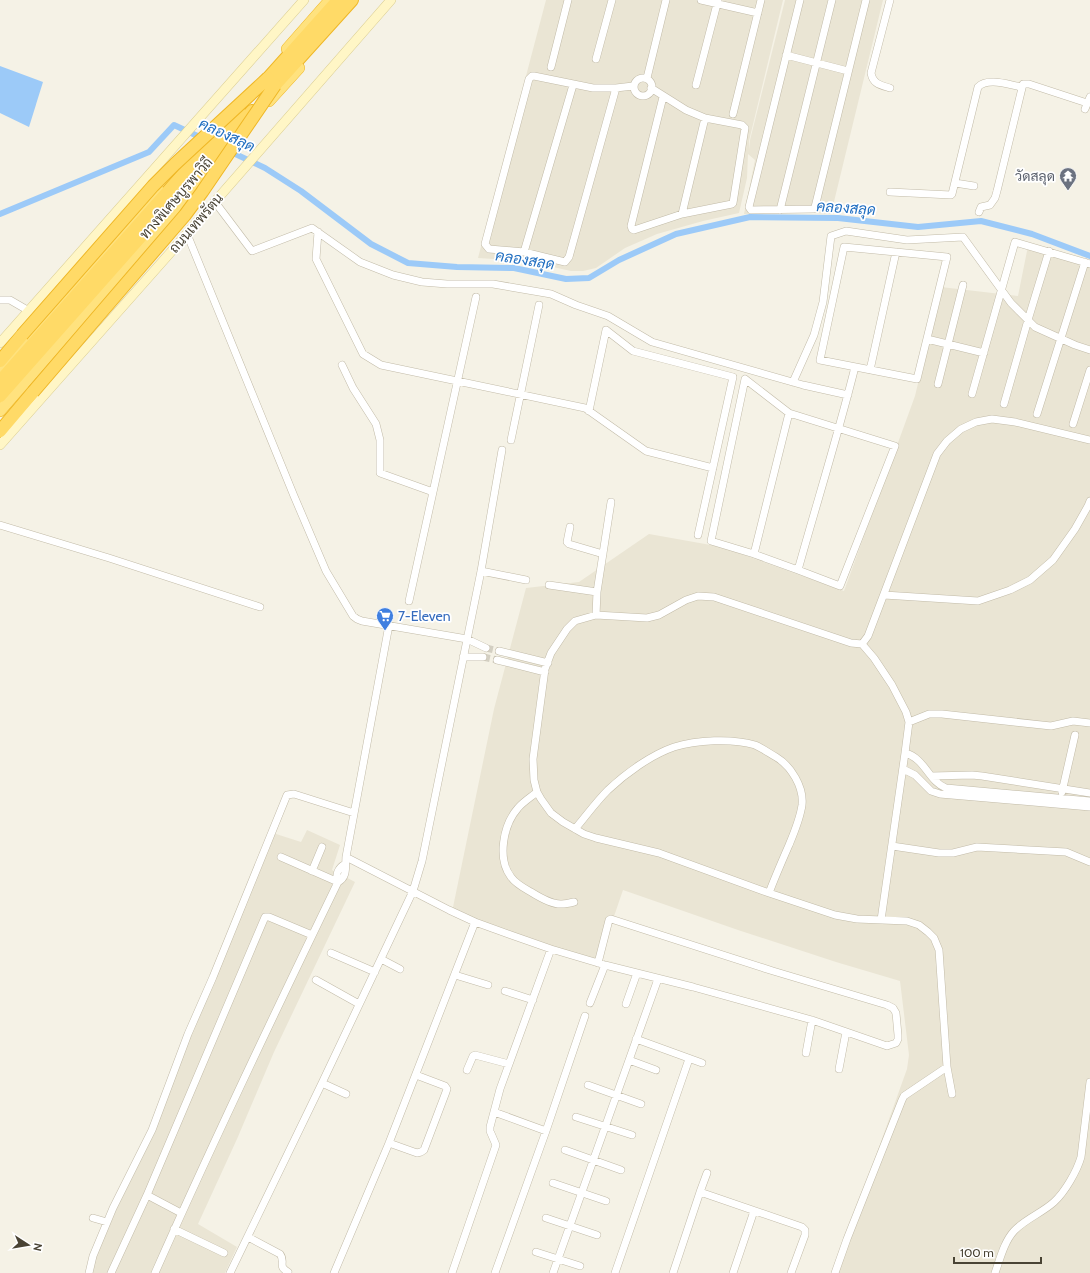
<svg xmlns="http://www.w3.org/2000/svg" width="1090" height="1273" viewBox="0 0 1090 1273" font-family="Cabin,Sarabun,sans-serif">
<style>
.residential{fill:#eae5d4}
.water{fill:#9ccaf8}
.lines{fill:none;stroke-linecap:round;stroke-linejoin:round}
.canal{stroke:#9ccaf8;stroke-width:6}
.minor-tunnel{stroke:#d3cfc2;stroke-width:7;stroke-dasharray:7 3.5;stroke-linecap:butt}
.minor-casing{stroke:#c2bba8;stroke-width:8}
.secondary-casing{stroke:#dacd91;stroke-width:10}
.trunk-casing{stroke:#efb726;stroke-width:12}
.motorway-casing{stroke:#efb726;stroke-width:14}
.minor{stroke:#fff;stroke-width:7}
.secondary{stroke:#fff6c6;stroke-width:9}
.trunk{stroke:#ffe27e;stroke-width:11}
.motorway{stroke:#ffda67;stroke-width:12}
.motorway-bridge-casing{stroke:#efb726;stroke-width:14;stroke-linecap:butt}
.motorway-bridge{stroke:#ffda67;stroke-width:12}
.labels{text-anchor:middle;dominant-baseline:central;stroke-width:3.5;stroke-linejoin:round;paint-order:stroke}
.worship-label{font-size:14px;fill:#5b616d;stroke:#fff;text-anchor:end}
.street-label{font-size:14px;fill:#494334;stroke:#fff}
.shop-label{font-size:14px;fill:#366cbe;stroke:#fff;text-anchor:start}
.water-label{font-size:15px;font-style:italic;fill:#216fc1;stroke:#fff}
</style>
<rect width="100%" height="100%" fill="#f5f2e6"/>
<path class="residential" d="M 546,0 L 783,0 L 749,141 L 749,150 L 750,140 L 785,0 L 883,0 L 831,214 L 798,212 L 744,214 L 755,160 L 748,154 L 747,178 L 739,213 L 703,221 L 657,234 L 625,248 L 596,268 L 583,271 L 571,271 L 526,261 L 478,258 Z
M 1028,246 L 1090,264 L 1090,1273 L 831,1273 L 874,1161 L 907,1069 L 909,1055 L 900,981 L 836,962 L 738,930 L 623,890 L 598,963 L 452,912 L 494,709 L 526,588 L 579,582 L 649,534 L 722,547 L 844,591 L 915,396 L 941,287 L 1018,296 Z
M 307,830 L 340,845 L 332,870 L 355,882 L 274,1052 L 237,1139 L 198,1224 L 237,1247 L 225,1273 L 90,1273 L 95,1253 L 172,1083 L 273,833 L 301,842 Z"/>
<path class="water" d="M 0,66 L 43,82 L 29,127 L 0,113 Z"/>
<g class="lines">
<path class="canal" d="M 229,151 L 265,168 L 301,191 L 371,244 L 408,263 L 457,267 L 514,268 L 566,279 L 589,278 L 619,260 L 676,234 L 750,217 L 838,218 L 918,227 L 981,221 L 1032,234 L 1090,256
M 0,214 L 149,152 L 174,125 L 204,139"/>
<path class="minor-tunnel" d="M 486,648 L 499,651
M 483,657 L 497,660"/>
<g class="minor-casing">
<path id="minor" d="M 701,0 L 758,13
M 800,0 L 749,207 L 751,210 L 814,209 L 815,207 L 866,0
M 890,0 L 871,73 C 873,84 880,85 890,88
M 786,55 L 848,71
M 596,59 L 612,0
M 551,67 L 568,0
M634 87a9 9 0 1 1 18 0a9 9 0 1 1-18 0Z
M 647,78 L 666,0
M 696,85 L 718,0
M 616,88 L 569,257 L 565,262 L 524,252 L 489,249 L 485,244 L 529,79 L 532,76 L 534,76 L 593,88 L 616,88 L 633,86
M 651,88 L 686,110 L 705,118 L 742,125 L 745,128 L 733,203 L 732,204 L 682,214 L 634,230 L 632,229 L 631,226 L 663,97
M 1085,109 L 1090,97
M 733,114 L 761,0
M 955,183 L 974,186
M 890,192 L 951,195 L 952,194 L 978,87 C 988,77 1009,85 1022,87
M 215,202 L 252,251 L 312,228 L 360,262 L 393,275 L 422,282 L 447,284 L 493,284 L 551,294 L 576,305 L 608,316 L 652,342 L 803,385 L 848,395
M 780,210 L 832,0
M 979,212 L 981,207 L 990,205 L 995,198 L 997,191 L 1023,84 L 1029,84 L 1087,103
M 682,214 L 705,118
M 318,232 L 316,259 L 363,354 L 381,365 L 585,408 L 646,451 L 713,468
M 187,234 L 294,496 L 326,571 L 353,616 L 357,619 L 362,621 L 467,639 L 486,648
M 844,247 L 947,257 L 917,379 L 820,360 Z
M 524,252 L 573,85
M 0,300 L 10,300 L 29,311
M 927,339 L 984,353
M 342,365 L 353,388 L 376,424 L 380,440 L 380,473 L 433,492
M 870,370 L 896,252
M 793,382 L 814,335 L 823,302 L 831,236 L 846,231 L 907,240 L 963,237 L 1011,303 L 1035,327 L 1075,345 L 1090,350
M 938,384 L 963,285
M 972,394 L 1015,242 L 1090,264
M 1004,404 L 1028,320 L 1049,251
M 589,411 L 606,330 L 633,351 L 733,377 L 698,535
M 1037,414 L 1085,262
M 1073,424 L 1090,370
M 511,440 L 539,305
M 0,525 L 109,558 L 260,607
M 570,527 L 567,542 L 569,544 L 603,554
M 754,554 L 789,413
M 798,570 L 840,586 L 895,446 L 789,413 L 745,379 L 711,541 L 754,554 L 798,570 C 817,502 838,435 855,367
M 481,571 L 526,580
M 549,585 L 597,592
M 884,595 L 978,601 L 1010,590 L 1030,580 L 1053,560 L 1075,529 L 1088,506 L 1090,501
M 409,601 L 476,297
M 596,615 L 597,592 L 611,502
M 862,644 L 874,658 L 892,685 L 906,712 L 909,722 L 905,753 L 881,920
M 499,651 L 548,663
M 463,657 L 483,657
M 497,660 L 545,672
M 909,722 L 929,714 L 942,714 L 1051,726 L 1073,721 L 1090,723
M 905,753 C 925,758 929,782 946,788 L 1090,801
M 903,769 L 915,775 L 931,791 L 940,794 L 1090,807
M 932,776 L 972,775 L 982,776 L 1090,793
M 537,792 C 531,797 523,802 518,808 C 503,825 497,859 511,877 C 516,884 524,888 531,892 C 539,897 552,905 562,904 C 566,904 570,903 574,902
M 1062,792 L 1075,735
M 575,829 C 586,816 596,802 608,790 C 626,773 651,755 674,747 C 696,740 732,738 755,745 C 762,748 769,753 776,757 C 791,766 804,787 802,805 C 800,819 794,833 789,845 C 782,861 775,877 769,893
M 892,846 L 939,853 L 953,853 L 977,847 L 1066,852 L 1090,862
M 281,857 L 338,882
M 346,857 L 449,910 L 475,922 L 511,935 L 551,949 L 605,965 L 693,987 L 812,1020 L 887,1046 L 896,1043 L 898,1039 L 898,1035 L 896,1013 L 893,1008 L 887,1005 L 773,971 L 611,919 L 609,920 L 598,963
M 312,871 L 322,847
M 338,882 C 335,875 338,868 345,864
M 331,953 L 375,972
M 381,959 L 400,969
M 455,975 L 488,985
M 316,980 L 359,1004
M 505,991 L 533,1000
M 590,1003 L 605,965
M 626,1004 L 637,973
M 636,1039 L 702,1063
M 806,1053 L 812,1020
M 629,1060 L 656,1070
M 839,1069 L 846,1032
M 467,1070 L 473,1056 L 475,1055 L 509,1064
M 322,1083 L 346,1094
M 588,1085 L 641,1104
M 952,1094 L 947,1067 L 939,950 L 934,938 L 928,932 L 919,925 L 907,921 L 857,919 L 835,915 L 769,893 L 659,853 L 596,838 L 584,834 L 563,822 L 551,813 L 541,799 L 537,792 L 534,780 L 533,759 L 545,669 L 551,653 L 567,629 L 575,621 L 596,615 L 647,618 L 659,615 L 686,600 L 698,596 L 714,597 L 851,643 L 862,644 L 868,636 L 937,454 L 947,441 L 961,429 L 976,422 L 992,419 L 1015,422 L 1090,440
M 494,1112 L 546,1131
M 576,1117 L 632,1135
M 389,1143 L 417,1153 L 421,1152 L 424,1150 L 446,1092 L 447,1089 L 445,1086 L 416,1075
M 565,1150 L 621,1170
M 553,1183 L 606,1201
M 700,1192 L 707,1173
M 147,1195 L 181,1213
M 93,1218 L 107,1222
M 546,1218 L 597,1235
M 174,1229 L 224,1253
M 248,1237 L 280,1254 C 286,1262 277,1266 288,1272
M 536,1252 L 580,1266
M 89,1273 L 93,1256 L 113,1208 L 152,1130 L 188,1034 L 213,977 L 287,795 L 294,794 L 354,813
M 111,1273 L 147,1195 L 265,917 L 269,917 L 312,935
M 155,1273 C 213,1142 275,1012 338,882 C 348,877 345,866 346,857 L 389,625
M 230,1273 L 322,1083 L 413,891 L 422,861 L 481,571 L 502,450
M 334,1273 L 389,1143 L 475,922
M 452,1273 L 496,1145 L 490,1131 L 490,1127 L 500,1089 L 551,949
M 495,1273 L 546,1131 L 585,1016
M 553,1273 L 658,979
M 615,1273 L 689,1059
M 673,1273 L 700,1192 L 802,1227 L 805,1230 L 805,1235 L 791,1273
M 733,1273 L 754,1211
M 835,1273 L 847,1239 L 902,1100 L 904,1096 L 947,1067
M 995,1273 C 1000,1259 1004,1242 1014,1231 C 1025,1219 1042,1213 1054,1202 C 1065,1192 1077,1171 1081,1157 L 1090,1082"/>
</g>
<g class="secondary-casing">
<path id="secondary" d="M 0,343 L 304,0
M 0,445 L 170,253 L 391,0"/>
</g>
<g class="trunk-casing">
<path id="trunk" d="M 287,49 L 330,0
M 269,101 L 299,68
M 0,371 L 160,192
M 0,411 L 220,158"/>
</g>
<g class="motorway-casing">
<path id="motorway" d="M 262,85 L 338,0
M 268,93 L 352,0
M 0,361 L 22,335
M 0,381 L 239,111
M 0,396 L 252,111
M 0,431 L 33,392"/>
</g>
<use href="#minor" class="minor"/>
<use href="#secondary" class="secondary"/>
<use href="#trunk" class="trunk"/>
<use href="#motorway" class="motorway"/>
<g class="motorway-bridge-casing">
<path id="motorway-bridge" d="M 22,335 L 153,186 L 175,164 L 268,78
M 33,392 L 105,308 L 185,215 L 202,192 L 275,85"/>
</g>
<use href="#motorway-bridge" class="motorway-bridge"/>
</g>
<defs>
<g id="temple-pin" transform="scale(0.9)"><path d="M0 17L-7.5 6A9.5 9.5 0 1 1 7.5 6Z" fill="#6b7280" stroke="#fff"/><path d="M0-6L5-2H3V0L6.5 2.5H4V6H1.5V3h-3V6H-4V2.5H-6.5L-3 0V-2H-5Z" fill="#fff"/></g>
<g id="supermarket-pin" transform="scale(0.9)"><path d="M0 17L-7.5 6A9.5 9.5 0 1 1 7.5 6Z" fill="#3f7fe0" stroke="#fff"/><path d="M-6-5.5h2.5l.6 2H6L4.5 2H-2.5L-4.4-4H-6ZM-1.5 3.2a1.3 1.3 0 1 0 .1 0ZM3 3.2a1.3 1.3 0 1 0 .1 0Z" fill="#fff"/></g>
</defs>
<g fill-rule="evenodd">
<use href="#temple-pin" x="1068" y="176"/>
<use href="#supermarket-pin" x="385" y="616"/>
</g>
<g class="labels">
<g class="worship-label">
<text x="1055" y="176">วัดสลุด</text>
</g>
<g class="street-label">
<text transform="translate(176 198) rotate(-49)">ทางพิเศษบูรพาวิถี</text>
<text transform="translate(196 223) rotate(-49)">ถนนเทพรัตน</text>
</g>
<g class="shop-label">
<text x="398" y="616">7-Eleven</text>
</g>
<g class="water-label">
<text transform="translate(227 135) rotate(25)">คลองสลุด</text>
<text transform="translate(846 208) rotate(4)">คลองสลุด</text>
<text transform="translate(525 260) rotate(9)">คลองสลุด</text>
</g>
</g>
<g transform="translate(28 1245) rotate(102)" stroke="#ffffff" stroke-width="3" paint-order="stroke">
<path d="M0-3L7 15L0 10L-7 15Z" fill="#494334"/>
<text y="-6" font-size="11" font-weight="bold" text-anchor="middle" fill="#494334">N</text>
</g>
<path d="M954 1257v6h87v-6" fill="none" stroke="#494334" stroke-width="2"/>
<text x="960" y="1257" font-size="12" fill="#494334" stroke="#ffffff" stroke-width="3" paint-order="stroke">100 m</text>
</svg>
